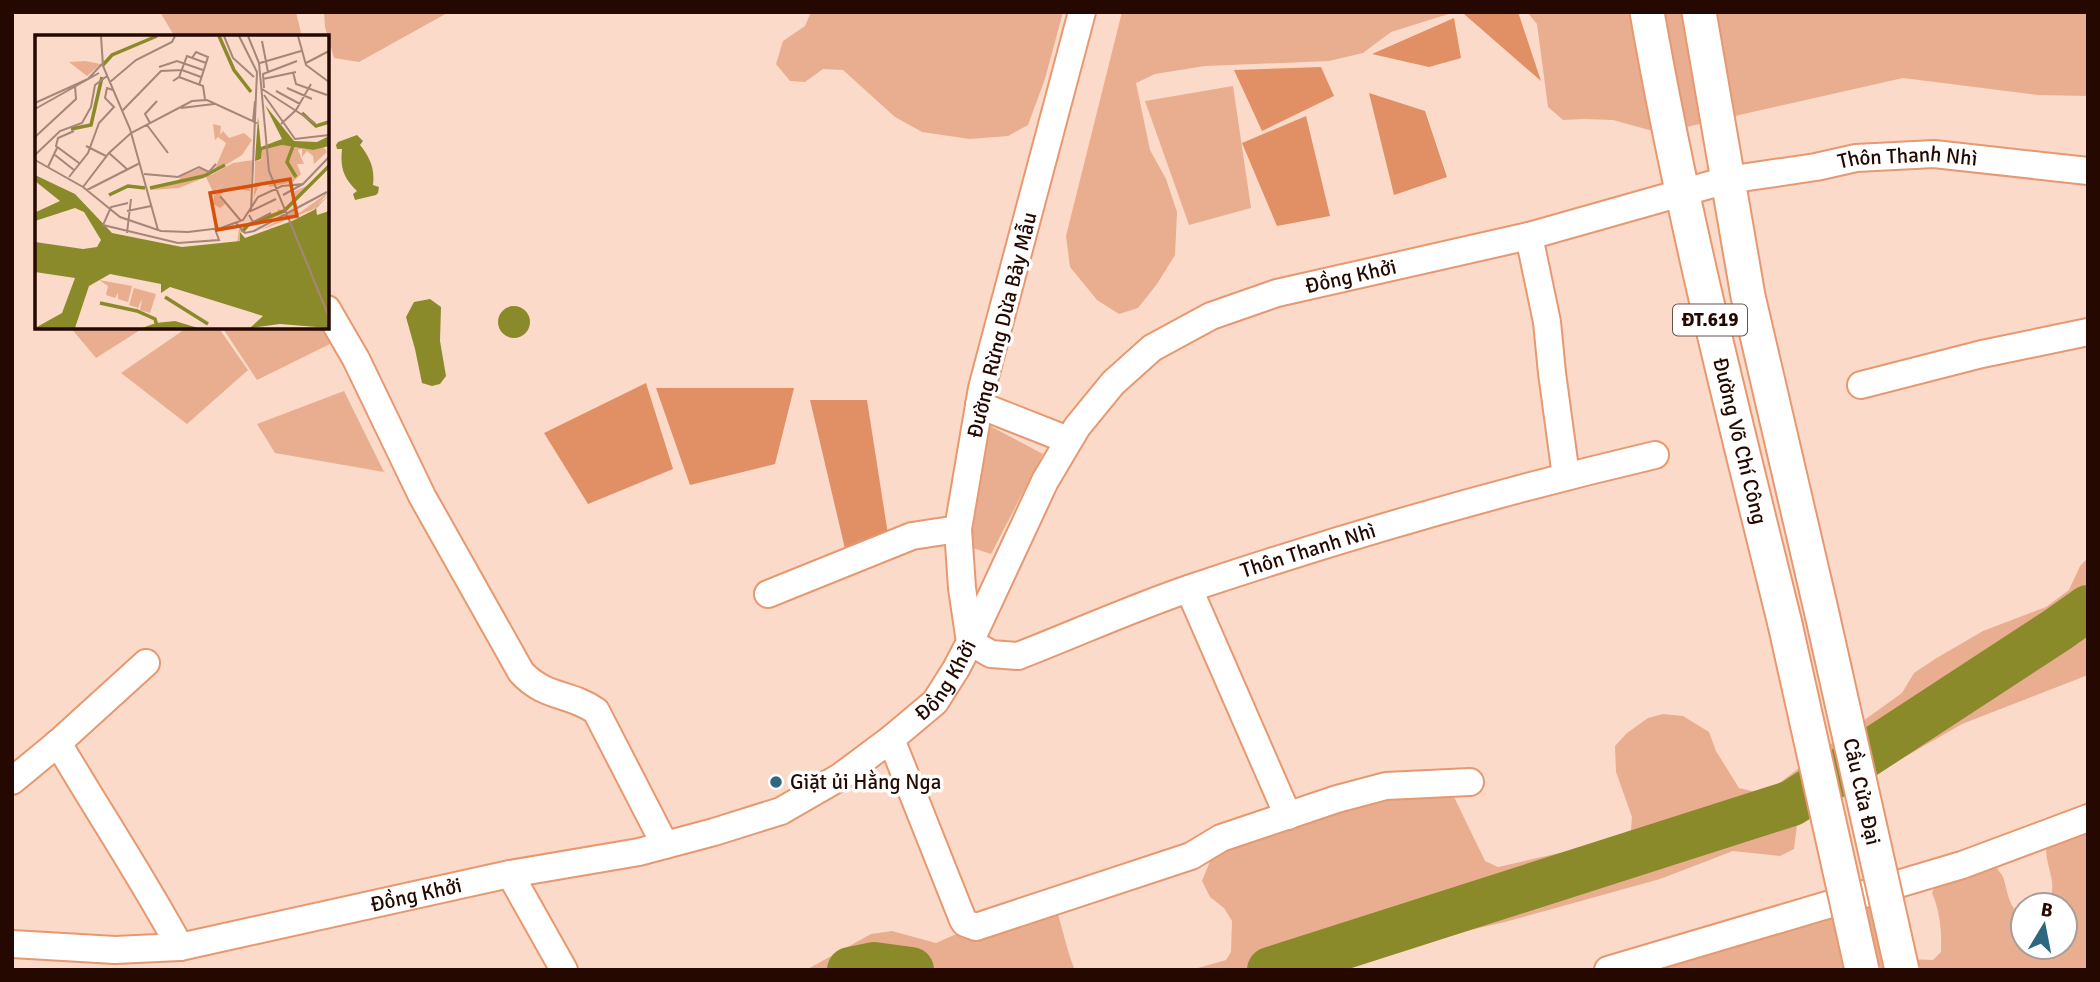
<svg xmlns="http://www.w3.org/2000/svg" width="2100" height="982" viewBox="0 0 2100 982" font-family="Signika,sans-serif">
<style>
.green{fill:#e9ae8f}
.forest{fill:#e18f64}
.water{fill:#8b8a2b}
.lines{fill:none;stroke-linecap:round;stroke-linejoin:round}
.river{stroke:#8b8a2b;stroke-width:46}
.minor-casing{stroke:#e69970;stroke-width:30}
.major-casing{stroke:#e69970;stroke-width:37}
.minor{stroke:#fff;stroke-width:26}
.major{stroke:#fff;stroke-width:33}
.major-bridge-casing{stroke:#e69970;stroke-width:37;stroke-linecap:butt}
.major-bridge{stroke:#fff;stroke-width:33}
.poi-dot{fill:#2d6780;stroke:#fff;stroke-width:2.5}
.labels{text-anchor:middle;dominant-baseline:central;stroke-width:7;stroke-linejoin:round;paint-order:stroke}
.shield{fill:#fff;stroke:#66534c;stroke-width:2}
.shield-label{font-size:19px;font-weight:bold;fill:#250900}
.street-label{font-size:21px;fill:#250900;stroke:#fff}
.poi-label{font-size:21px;fill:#250900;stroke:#fff;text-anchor:start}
.inset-river{fill:none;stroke:#8b8a2b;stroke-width:3.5}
.inset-road{fill:none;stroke:#a58679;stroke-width:2}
.view{fill:#d4510b;fill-opacity:0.15;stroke:#d4510b;stroke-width:3.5}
.inset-edge{fill:none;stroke:#250900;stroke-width:3.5}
</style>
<rect width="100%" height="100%" fill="#fbdac9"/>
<path class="green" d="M 160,12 L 296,12 L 302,37 L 175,37 Z
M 324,12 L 449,12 L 359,62 L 334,58 L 325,27 Z
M 811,12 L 1063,12 L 1045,79 L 1028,125 L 1008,136 L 970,139 L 922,132 L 895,117 L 843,70 L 823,69 L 805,82 L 790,81 L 776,64 L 783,41 L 805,26 Z
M 1122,12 L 1455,12 L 1391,32 L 1363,53 L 1329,61 L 1205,66 L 1155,74 L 1136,83 L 1150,150 L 1166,179 L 1177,212 L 1175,255 L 1157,284 L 1138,308 L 1119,314 L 1097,300 L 1070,267 L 1066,236 Z
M 1527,12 L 2088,12 L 2088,96 L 2038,95 L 1903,78 L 1660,133 L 1613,120 L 1584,119 L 1563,120 L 1548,107 L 1537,24 Z
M 1233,86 L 1251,208 L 1189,225 L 1145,101 Z
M 70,327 L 145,327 L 96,358 Z
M 188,327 L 218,327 L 248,370 L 187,424 L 121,373 Z
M 222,327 L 327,327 L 338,340 L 257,380 Z
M 344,391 L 384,472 L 275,453 L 257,424 Z
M 990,426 L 1043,454 L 991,554 L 970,547 Z
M 2088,558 L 2088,675 L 1962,724 L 1856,785 L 1829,809 L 1797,825 L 1794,849 L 1780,856 L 1733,851 L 1660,879 L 1505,922 L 1405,945 L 1343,970 L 1191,970 L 1226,960 L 1231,952 L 1232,921 L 1224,908 L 1210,897 L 1202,881 L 1213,854 L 1382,796 L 1441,792 L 1454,797 L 1485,861 L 1498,867 L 1608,842 L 1631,830 L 1632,817 L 1616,772 L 1615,746 L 1627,733 L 1648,718 L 1663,714 L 1683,716 L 1709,732 L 1716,751 L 1739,788 L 1756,792 L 1774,787 L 1831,744 L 1902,693 L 1914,673 L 1935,659 L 1983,631 L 2046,607 L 2069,590 L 2080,566 Z
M 2088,827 L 2088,970 L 1638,970 L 1868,896 L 1908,959 L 1933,960 L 1941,952 C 1942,933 1940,911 1932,893 L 1935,886 L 1995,865 C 1997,869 2000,872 2002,875 C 2009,890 2006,907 2023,915 L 2023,947 L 2065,947 L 2065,905 L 2047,905 C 2060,884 2045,868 2046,846 Z
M 1047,909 L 1058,915 C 1064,933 1067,952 1075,970 L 806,970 L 871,934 L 892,931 L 936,943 L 954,935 L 1020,914 Z"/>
<path class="forest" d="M 1487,12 L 1518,12 L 1541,81 L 1464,14 Z
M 1454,18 L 1461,58 L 1429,67 L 1372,54 Z
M 1321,67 L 1334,96 L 1262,131 L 1234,70 Z
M 1369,93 L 1425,111 L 1447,177 L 1394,195 Z
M 1306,116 L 1330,216 L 1277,226 L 1242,143 Z
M 646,383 L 673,469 L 588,504 L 544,433 Z
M 656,388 L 794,388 L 775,464 L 690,485 Z
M 810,400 L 867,400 L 889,541 L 846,553 Z"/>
<path class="water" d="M 357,135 L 363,141 L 360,145 C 370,157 375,169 373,185 L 379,187 L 378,193 L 376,195 L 355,200 L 353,194 L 357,191 C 343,178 340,167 342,149 L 337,149 L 336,145 L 338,142 Z
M 430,299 L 441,307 L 440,341 L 446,376 L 440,384 L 432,386 L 422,383 L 415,349 L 406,317 L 414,302 Z
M498 322a16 16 0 1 1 32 0a16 16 0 1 1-32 0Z"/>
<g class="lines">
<path class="river" d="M 850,970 L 874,965 L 911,970
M 1270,970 L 1792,803 L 2057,630 L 2088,608"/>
<g class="minor-casing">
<g id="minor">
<path id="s1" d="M 1082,12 L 982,388 L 958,529 L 962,588 L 970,642 L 991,654 L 1018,656 C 1075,634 1132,608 1191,588 C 1343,537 1498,492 1655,455"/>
<path d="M 1529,236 L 1547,322 L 1552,373 L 1566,476"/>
<path d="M 327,309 L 356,359 L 422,496 L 521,672 C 544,698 571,693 596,711 L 665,845"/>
<path d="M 1861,385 L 1982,354 L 2088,332"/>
<path d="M 979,405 L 1068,440"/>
<path d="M 1189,589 L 1288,816"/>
<path d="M 768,594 L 912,536 L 958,529"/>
<path d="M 891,739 L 963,920 L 965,923 L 976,927 L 1191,856 L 1221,838 L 1337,799 L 1386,786 L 1470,782"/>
<path d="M 58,743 C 98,811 142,877 180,947"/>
<path d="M 12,781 L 58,743 L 146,663"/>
<path d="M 510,874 L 564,970"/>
<path id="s2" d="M 12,944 L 115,950 L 180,947 L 510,874 L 639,852 L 714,832 L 781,811 L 840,777 L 891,739 L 935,702 L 956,669 L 970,642 L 1045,481 L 1077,427 L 1113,383 L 1152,348 L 1211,316 L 1277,293 L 1529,236 L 1727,180 L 1816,167 L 1856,158 L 1934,154 L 2088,171"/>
<path d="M 1608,970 L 1962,865 L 2088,818"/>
</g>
</g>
<g class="major-casing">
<g id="major">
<path id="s3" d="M 1647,12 C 1683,218 1735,421 1785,624"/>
<path d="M 1699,12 L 1748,296 L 1822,614"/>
</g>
</g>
<use href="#minor" class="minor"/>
<use href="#major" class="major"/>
<g class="major-bridge-casing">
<g id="major-bridge">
<path id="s4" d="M 1822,614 L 1902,970"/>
<path d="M 1785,624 L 1862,970"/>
</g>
</g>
<use href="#major-bridge" class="major-bridge"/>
</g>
<circle class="poi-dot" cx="776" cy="782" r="7"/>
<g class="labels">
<rect class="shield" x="1673" y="304.5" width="74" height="31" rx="5"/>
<g class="shield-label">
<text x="1710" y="320">ĐT.619</text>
</g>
<g class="street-label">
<text stroke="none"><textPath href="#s2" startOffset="2177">Thôn Thanh Nhì</textPath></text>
<text stroke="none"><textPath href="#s2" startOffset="1606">Đồng Khởi</textPath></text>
<text transform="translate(1002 325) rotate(-76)">Đường Rừng Dừa Bảy Mẫu</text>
<text stroke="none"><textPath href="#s3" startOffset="439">Đường Võ Chí Công</textPath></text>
<text stroke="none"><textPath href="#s1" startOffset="1006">Thôn Thanh Nhì</textPath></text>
<text stroke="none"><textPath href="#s2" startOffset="998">Đồng Khởi</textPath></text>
<text stroke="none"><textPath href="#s4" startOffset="182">Cầu Cửa Đại</textPath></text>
<text stroke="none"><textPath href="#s2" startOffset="410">Đồng Khởi</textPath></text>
</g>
<g class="poi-label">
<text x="790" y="782">Giặt ủi Hằng Nga</text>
</g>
</g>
<g transform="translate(35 35)">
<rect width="294" height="294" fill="#fbdac9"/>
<path d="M 34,27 L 50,26 L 66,29 L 52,41 ZM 178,89 L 186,91 L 185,100 L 188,96 L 194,103 L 209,98 L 217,105 L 207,120 L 178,138 L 191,108 L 183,102 L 180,105 ZM 247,110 L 278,115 L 288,111 L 292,117 L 279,129 L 278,121 L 272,116 L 267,122 L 267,114 L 263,115 L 269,129 L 262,129 L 266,139 L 258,147 L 235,152 L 232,148 L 223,152 L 219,162 L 220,126 L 226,125 L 227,115 ZM 218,125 L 215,156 L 193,153 L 184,161 L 190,169 L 185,173 L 178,169 L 180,156 L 194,145 L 178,157 L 171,142 L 144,153 L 115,155 L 144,148 L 145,142 L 166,133 L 176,140 L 198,128 ZM 276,149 L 249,178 L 224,190 L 211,192 L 205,197 L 207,205 L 202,207 L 204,194 L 242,179 L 243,174 L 248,176 L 258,167 L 260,156 ZM 294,157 L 279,174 L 226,195 L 261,175 L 264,178 ZM 64,245 L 97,251 L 93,267 L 83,264 L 83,258 L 80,263 L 71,260 L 73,251 ZM 99,253 L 121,259 L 115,278 L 105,275 L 107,264 L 103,273 L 94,270 Z" fill="#e9ae8f"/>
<path d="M 230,70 L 259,106 L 282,107 L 294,101 L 294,111 L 278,115 L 247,110 L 227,115 L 226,124 L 220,126 L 223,82 L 226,112 L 247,104 ZM 0,140 L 40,159 L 77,198 L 147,212 L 205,206 L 205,197 L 210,203 L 257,186 L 279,175 L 294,160 L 281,172 L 282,180 L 294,176 L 294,293 L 245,289 L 215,293 L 228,281 L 135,252 L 126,258 L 126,249 L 75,239 L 54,251 L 40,293 L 0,293 L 27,278 L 40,243 L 0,237 L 0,207 L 48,214 L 62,212 L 66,205 L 49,177 L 40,173 L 0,186 L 1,177 L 25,166 L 0,146 ZM 140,286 L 163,293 L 107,293 L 121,288 Z" fill="#8b8a2b"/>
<path class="inset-river" d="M 184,1 L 199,35 L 216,57M 67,31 L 77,20 L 122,1M 267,78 L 281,91 L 294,87M 36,94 L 56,90 L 67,42M 258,111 L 252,127 L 261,142M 169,141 L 190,130M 115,153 L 169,141M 74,160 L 93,151 L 110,153M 207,197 L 213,190 L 249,176 L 294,131M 130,262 L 173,289M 65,268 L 102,276 L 120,284 L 122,291"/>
<path class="inset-road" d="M 66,1 L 68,31 L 95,94 L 123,195M 189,1 L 198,23 L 219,42M 204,1 L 222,37 L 216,176 L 241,164M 213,1 L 224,28 L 234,136 L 294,282M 263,1 L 271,30 L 294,47M 227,6 L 233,37M 157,23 L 161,17 L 173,22 L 164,50M 225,28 L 266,16M 271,28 L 294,16M 124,32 L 142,26 L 168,35M 258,37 L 261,49 L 292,60M 144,42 L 168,51 L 170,64M 228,44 L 261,37M 138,46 L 144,42 L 152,21 L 171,28M 75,47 L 101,25 L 137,7 L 140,1M 229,53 L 228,39 L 262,26M 252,53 L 277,64M 227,54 L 280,88M 241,56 L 265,69M 229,60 L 260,104 L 294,100M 0,68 L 53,44 L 67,29M 146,73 L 179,69M 0,74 L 64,38M 87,76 L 126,36 L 147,35 L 166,42M 218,87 L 220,66M 115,88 L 110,79 L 122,66M 246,89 L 261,75 L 276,49M 112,90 L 133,118M 39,96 L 23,103 L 21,111 L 44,128M 0,102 L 41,64 L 40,51M 51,111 L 71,121M 74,118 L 93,135M 0,120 L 25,96 L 47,88 L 56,72 L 60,50 L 72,41M 20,120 L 39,135M 0,125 L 48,152 L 85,182 L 126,196 L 153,197 L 186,193 L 208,185 L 223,162 L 247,151 L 268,149 L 294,122M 13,132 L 22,113M 109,139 L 143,142 L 164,132 L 174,137 L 181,129M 34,142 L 53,118 L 64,88 L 79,72 L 70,63 L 72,53 L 78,55M 48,152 L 74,118 L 96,98 L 157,66 L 172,65 L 222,88M 52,155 L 105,128M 248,160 L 268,149M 185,161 L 206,186M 93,168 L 76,172 L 68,190 L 143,208 L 184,205 L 180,194M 92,176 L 116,171M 214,180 L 218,187 L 236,178M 201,188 L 210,198 L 219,196 L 292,157M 92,198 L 96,164"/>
<path class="view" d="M 255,144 L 262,181 L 182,195 L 175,158 Z"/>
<rect width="294" height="294" class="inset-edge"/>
</g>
<rect width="2100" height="982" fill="none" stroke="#250900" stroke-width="28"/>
<g transform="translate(2044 926) rotate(10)"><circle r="33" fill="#ffffff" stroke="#a89d99" stroke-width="2"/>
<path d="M0-5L12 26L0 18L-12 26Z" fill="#2d6780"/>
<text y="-10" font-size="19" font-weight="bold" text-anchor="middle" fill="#250900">B</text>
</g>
</svg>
